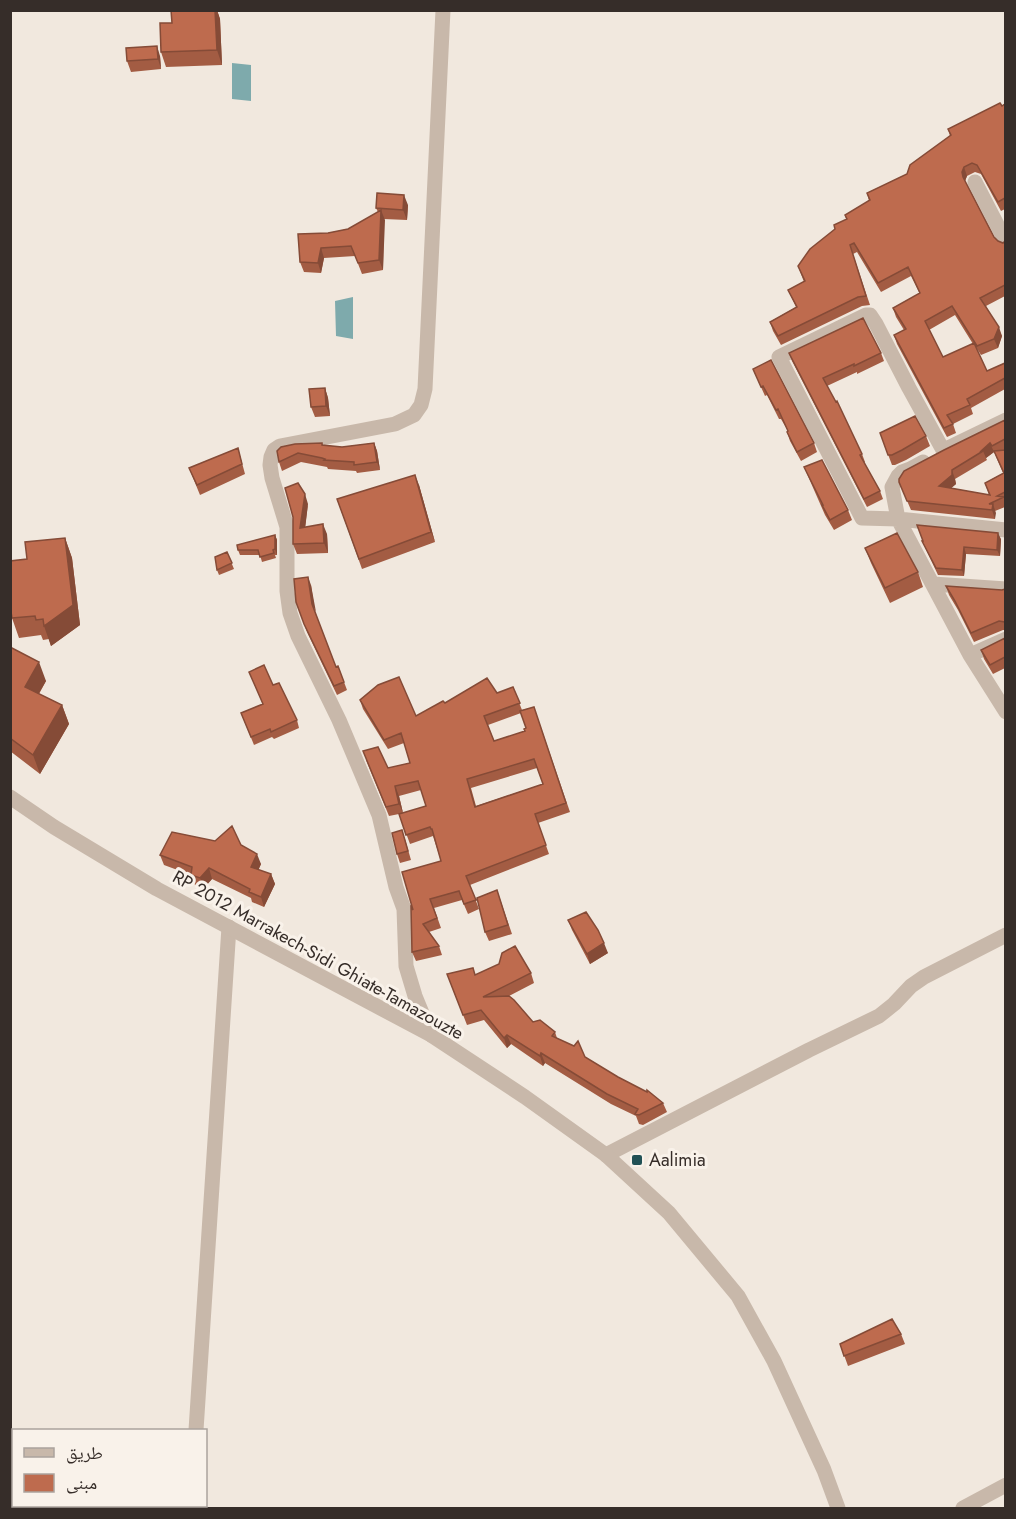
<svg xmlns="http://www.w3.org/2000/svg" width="1016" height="1519" viewBox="0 0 1016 1519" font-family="Jost,'Noto Naskh Arabic',sans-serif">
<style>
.water{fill:#7eaaac}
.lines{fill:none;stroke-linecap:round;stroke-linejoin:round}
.minor{stroke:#c8b8aa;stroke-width:15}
.tertiary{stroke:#c8b8aa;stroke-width:15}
.wall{fill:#a35c43;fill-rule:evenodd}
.shaded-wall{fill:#854b37}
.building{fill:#be6b4e;stroke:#854b37;stroke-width:1.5;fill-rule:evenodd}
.poi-dot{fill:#215155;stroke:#f9f2ea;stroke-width:2}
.labels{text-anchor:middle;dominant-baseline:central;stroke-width:6;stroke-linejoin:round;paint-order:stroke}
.street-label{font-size:18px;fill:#362d29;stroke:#f9f2ea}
.poi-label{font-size:18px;fill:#362d29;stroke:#f9f2ea;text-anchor:start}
</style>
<rect width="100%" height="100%" fill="#f1e8de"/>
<path class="water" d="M 232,63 L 251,65 L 251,101 L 232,99 Z
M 353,297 L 353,339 L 336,336 L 335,301 Z"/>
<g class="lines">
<path class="minor" d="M 975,182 L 1006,242
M 946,449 L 1006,420
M 943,450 L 909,388 L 876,324 L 870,315 L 866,315 L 779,357 L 862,518 L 898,519 L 1006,530
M 923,462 L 910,469 L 902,472 L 898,476 L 892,487 L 898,519 L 970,655 L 1006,712
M 933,584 L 1006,589
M 970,655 L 1006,639
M 431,1035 L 415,996 L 406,966 L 404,909 L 396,887 L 379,815 L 339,720 L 298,636 L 290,613 L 287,591 L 287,527 L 272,478 L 270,465 L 271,457 L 274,450 L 280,446 L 395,424 L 414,415 L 421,405 L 425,389 L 443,10
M 606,1155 L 809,1050 L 879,1016 L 894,1004 L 911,986 L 924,977 L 1006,935
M 196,1430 L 229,927
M 192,1508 L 192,1506
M 963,1508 L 1006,1485"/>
<path class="tertiary" d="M 10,797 L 54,827 L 157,889 L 431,1035 L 525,1097 L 606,1155 L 669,1213 L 738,1296 L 774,1361 L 824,1470 L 838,1508"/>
</g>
<path class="wall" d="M 171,10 L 217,10 L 220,19 L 222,65 L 166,67 L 161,52 L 172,23 Z
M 160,56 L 161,69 L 131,72 L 127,61 Z
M 1005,104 L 1005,209 L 1001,211 L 981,174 L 975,172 L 967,176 L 965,181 L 994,237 L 998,241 L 1003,243 L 1005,241 L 1005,296 L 986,306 L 1002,336 L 998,348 L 981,355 L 976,347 L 987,371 L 1005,363 L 1005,389 L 971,408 L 973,414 L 953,424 L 956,433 L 947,437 L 897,344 L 894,335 L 904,330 L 896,317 L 893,308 L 920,294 L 911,276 L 881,292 L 857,252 L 853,254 L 870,305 L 862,306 L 781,345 L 773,331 L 770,322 L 796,307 L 788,290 L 804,282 L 798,266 L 846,219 L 845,215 L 869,201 L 867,193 L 907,174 L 950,136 L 948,129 ZM 955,315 L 973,344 L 943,357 L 929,330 Z
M 408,205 L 407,220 L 384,219 L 383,270 L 362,274 L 355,256 L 324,258 L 321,273 L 304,272 L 300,262 L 328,233 L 348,229 L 378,212 L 376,208 Z
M 789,353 L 881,353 L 884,361 L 857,374 L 857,372 L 827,386 L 862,454 L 865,462 L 864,462 L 880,491 L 883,499 L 867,507 L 792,361 Z
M 753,369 L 814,443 L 817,452 L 801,461 L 790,441 L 787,432 L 788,431 L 781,419 L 779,419 L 767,395 L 765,396 Z
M 325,388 L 328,398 L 330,416 L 315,417 L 311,407 Z
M 1005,420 L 1005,507 L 995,511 L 995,519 L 911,510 L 899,482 ZM 994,452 L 1003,473 L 985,483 L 989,495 L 951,488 L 956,484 L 955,479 L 987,460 L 986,458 Z
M 880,433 L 926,436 L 930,446 L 906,460 L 895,465 L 892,465 Z
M 322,443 L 323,445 L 342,447 L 374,443 L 377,451 L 380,470 L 357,473 L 356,471 L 328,469 L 327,467 L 301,462 L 282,471 L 279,462 L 277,451 Z
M 238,448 L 245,474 L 200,495 L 189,468 Z
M 804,467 L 848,510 L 852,520 L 834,530 L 825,515 Z
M 419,485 L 435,542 L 362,569 L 337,499 Z
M 308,504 L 305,527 L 327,534 L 328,553 L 297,554 L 293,544 Z
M 275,535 L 277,540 L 277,555 L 275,555 L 276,558 L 262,562 L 260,555 L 240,555 L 238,550 Z
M 65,538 L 72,558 L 80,625 L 51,646 L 49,639 L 43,640 L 41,635 L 19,638 L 12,618 L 27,559 Z
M 1001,539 L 1000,556 L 966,554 L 964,576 L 938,575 L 922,541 Z
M 865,548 L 918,572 L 923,587 L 890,603 L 871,563 Z
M 227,552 L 234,569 L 219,575 L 217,570 Z
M 311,585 L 315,612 L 336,667 L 338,666 L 347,690 L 337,695 L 307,632 L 296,602 Z
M 946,586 L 1002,590 L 1005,589 L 1005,630 L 1003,630 L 974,642 L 958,610 L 949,595 Z
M 1005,638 L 1005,668 L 993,674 L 984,659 L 981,650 Z
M 10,647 L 46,681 L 39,694 L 62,705 L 69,724 L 40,774 L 10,751 Z
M 249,672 L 273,685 L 297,720 L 299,728 L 274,739 L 272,737 L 254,745 L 241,713 L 263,704 Z
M 513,687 L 522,710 L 534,707 L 570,812 L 538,823 L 549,854 L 470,885 L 479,909 L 468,914 L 462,900 L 434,908 L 441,928 L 429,932 L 439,946 L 442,955 L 416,961 L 412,952 L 413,910 L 441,861 L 433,836 L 410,844 L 399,814 L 389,816 L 366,760 L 388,768 L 410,763 L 404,743 L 388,749 L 363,709 L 360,700 L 416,716 L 445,703 L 497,693 ZM 521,713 L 526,728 L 525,731 L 494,741 L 488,725 ZM 537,768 L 543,784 L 476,806 L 471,788 ZM 421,790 L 426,806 L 403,813 L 399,796 Z
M 405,839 L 411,860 L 400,863 L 397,854 Z
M 215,841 L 241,845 L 261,864 L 258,870 L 271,874 L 275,884 L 264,907 L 252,902 L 251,898 L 212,879 L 204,888 L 195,885 L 191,875 L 164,865 L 160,855 Z
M 497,890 L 512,934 L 489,941 L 485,932 Z
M 568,920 L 608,953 L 590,964 L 572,930 Z
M 531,973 L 534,983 L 509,996 L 533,1022 L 555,1032 L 557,1038 L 585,1057 L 618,1077 L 663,1103 L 667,1112 L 643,1125 L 639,1124 L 636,1116 L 611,1104 L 545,1063 L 543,1066 L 511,1044 L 507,1048 L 484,1020 L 467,1025 L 447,974 L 475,975 Z
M 901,1334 L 905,1344 L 848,1366 L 840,1344 Z"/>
<path class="shaded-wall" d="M 215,10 L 217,10 L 220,19 L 222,65 L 217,50 Z
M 157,46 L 160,56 L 161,69 L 158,59 Z
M 964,167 L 967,176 L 965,181 L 963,177 L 962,172 Z
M 404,195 L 408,205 L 407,220 L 403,210 Z
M 381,210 L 385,220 L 383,270 L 379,260 Z
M 321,248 L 324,258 L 321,273 L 318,263 Z
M 999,327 L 1002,336 L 998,348 L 994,339 Z
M 325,388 L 328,398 L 330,416 L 326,406 Z
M 374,443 L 377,451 L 380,470 L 377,462 Z
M 990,443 L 994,452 L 986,458 L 983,451 L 980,452 Z
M 952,470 L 955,479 L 956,484 L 943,495 L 939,486 Z
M 415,475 L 419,485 L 435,542 L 431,532 Z
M 305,494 L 308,504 L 304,538 L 300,528 Z
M 993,504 L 996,513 L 995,519 L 992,510 Z
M 323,524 L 327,534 L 328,553 L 324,543 Z
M 998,533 L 1001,539 L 1000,556 L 997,550 Z
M 275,535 L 277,540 L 277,555 L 275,549 Z
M 65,538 L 72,558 L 80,625 L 51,646 L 44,626 Z
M 964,547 L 966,554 L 964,576 L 962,570 Z
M 308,577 L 311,585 L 316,612 L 312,604 Z
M 39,662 L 46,681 L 32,705 L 25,687 Z
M 62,705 L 69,724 L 40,774 L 33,755 Z
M 395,786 L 399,796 L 403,813 L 399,804 Z
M 257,854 L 261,864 L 255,878 L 251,867 Z
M 209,868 L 212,879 L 204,888 L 200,878 Z
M 271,874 L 275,884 L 264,907 L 261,897 Z
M 604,943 L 608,953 L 590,964 L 587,954 Z
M 507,1035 L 511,1044 L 507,1048 L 504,1038 Z
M 541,1053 L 545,1063 L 543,1066 L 540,1056 Z"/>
<path class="building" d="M 171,10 L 215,10 L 217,50 L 161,52 L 160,23 L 172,23 Z
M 157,46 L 158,59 L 127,61 L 126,48 Z
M 1000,103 L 1002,106 L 1005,104 L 1005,198 L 998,202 L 977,165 L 972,163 L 964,167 L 962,172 L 963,177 L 994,237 L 998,241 L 1003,243 L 1005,241 L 1005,285 L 980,298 L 999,327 L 994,339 L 977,346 L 952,306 L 925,321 L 943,357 L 974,343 L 987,371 L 1005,363 L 1005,378 L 967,399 L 970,405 L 947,415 L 953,424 L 944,428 L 894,335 L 906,329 L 893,308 L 920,293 L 908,267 L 878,283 L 854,243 L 850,245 L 866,296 L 858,297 L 778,336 L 770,322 L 797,307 L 788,290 L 805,281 L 798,266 L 810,249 L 835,229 L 834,225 L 847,219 L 845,215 L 870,200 L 867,193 L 907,174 L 910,165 L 951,135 L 948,129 Z
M 377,193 L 404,195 L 403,210 L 376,208 Z
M 381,210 L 379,260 L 358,263 L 351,246 L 321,248 L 318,263 L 300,262 L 298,234 L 328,233 L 348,229 Z
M 863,318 L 881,353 L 854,366 L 854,364 L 823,378 L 836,402 L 837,401 L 862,454 L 860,455 L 880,491 L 864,499 L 789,353 Z
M 771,360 L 814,443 L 797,452 L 787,432 L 788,431 L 778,409 L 776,410 L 763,386 L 761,387 L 753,369 Z
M 325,388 L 326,406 L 311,407 L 309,389 Z
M 915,416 L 926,436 L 902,450 L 892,455 L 888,455 L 880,433 Z
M 1005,420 L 1005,439 L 992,446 L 990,443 L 980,452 L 983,451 L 952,470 L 952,475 L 939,486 L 990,495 L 985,483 L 1004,473 L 994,451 L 1005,450 L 1005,492 L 997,496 L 1004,497 L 989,504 L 993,504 L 992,510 L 907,501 L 899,482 L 899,479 L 904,471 L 944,450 Z
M 322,443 L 322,445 L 342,447 L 374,443 L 377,462 L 354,465 L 354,462 L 324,460 L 325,459 L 322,458 L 298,453 L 279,462 L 277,451 L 281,447 L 295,444 Z
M 238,448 L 242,464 L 197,485 L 189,468 Z
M 822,460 L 848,510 L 830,520 L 822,505 L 823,505 L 804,467 Z
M 415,475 L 431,532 L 359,559 L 337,499 Z
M 298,483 L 305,494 L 300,528 L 323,524 L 324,543 L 293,544 L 293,517 L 285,488 Z
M 917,525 L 998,533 L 997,550 L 964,547 L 962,570 L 936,568 L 922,541 L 923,541 Z
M 897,533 L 918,572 L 885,588 L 865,548 Z
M 275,535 L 275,549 L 273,550 L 274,553 L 260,557 L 258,550 L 238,550 L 237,545 Z
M 65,538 L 73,605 L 44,626 L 43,619 L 36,620 L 35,616 L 12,618 L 10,605 L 10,561 L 27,559 L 25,542 Z
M 227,552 L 232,563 L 217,570 L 215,557 Z
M 308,577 L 312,604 L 336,667 L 338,666 L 344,682 L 334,686 L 304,624 L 296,602 L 294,579 Z
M 946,586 L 1002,590 L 1005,589 L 1005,622 L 999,621 L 971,633 L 955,601 Z
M 1005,638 L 1005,657 L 990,665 L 981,650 Z
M 10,647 L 39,662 L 25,687 L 62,705 L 33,755 L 10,738 Z
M 264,665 L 273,685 L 279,683 L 297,720 L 271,732 L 270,729 L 251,737 L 241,713 L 263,704 L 249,672 Z
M 399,677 L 416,716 L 443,701 L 445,703 L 487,678 L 497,693 L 513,687 L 520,703 L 484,716 L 494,741 L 525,731 L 524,729 L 526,728 L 520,711 L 534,707 L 566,803 L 535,814 L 546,845 L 466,876 L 476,900 L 464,904 L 459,891 L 430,899 L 437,918 L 423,924 L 439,946 L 412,952 L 411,907 L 413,910 L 402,872 L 441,861 L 432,829 L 431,829 L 430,827 L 406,835 L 399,814 L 426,806 L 418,781 L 395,786 L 399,804 L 386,807 L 363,751 L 378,747 L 388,768 L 410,763 L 401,733 L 384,740 L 360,700 L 378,685 ZM 534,759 L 543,784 L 475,807 L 467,779 Z
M 232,826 L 241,845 L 257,854 L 251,867 L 271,874 L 261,897 L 249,892 L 250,889 L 209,868 L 200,878 L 191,875 L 192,867 L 160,855 L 172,832 L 215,841 Z
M 402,830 L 408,851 L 397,854 L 392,833 Z
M 497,890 L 508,925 L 485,932 L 477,898 Z
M 586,912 L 598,930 L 604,943 L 587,954 L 568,920 Z
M 515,946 L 531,973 L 483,997 L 509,996 L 514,1000 L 533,1022 L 540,1020 L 555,1032 L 552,1036 L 574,1046 L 578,1041 L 585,1057 L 618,1077 L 647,1092 L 647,1090 L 663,1103 L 639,1115 L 635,1114 L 638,1109 L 607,1094 L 541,1053 L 540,1056 L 507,1035 L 504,1038 L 481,1010 L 463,1015 L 447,974 L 473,968 L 475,975 L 499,964 L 502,953 Z
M 892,1319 L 901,1334 L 844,1356 L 840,1344 Z"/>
<rect class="poi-dot" x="631" y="1154" width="12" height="12" rx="3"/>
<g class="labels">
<g class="street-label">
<text transform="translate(318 955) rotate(29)">RP 2012 Marrakech-Sidi Ghiate-Tamazouzte</text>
</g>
<g class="poi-label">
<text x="649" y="1160">Aalimia</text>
</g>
</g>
<rect width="1016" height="1519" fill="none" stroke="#362d29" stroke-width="24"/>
<rect x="12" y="1429" width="195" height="78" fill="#f9f2ea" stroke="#aba39d" stroke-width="1.5"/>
<rect x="24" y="1448" width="30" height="9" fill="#c8b8aa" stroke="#aba39d" stroke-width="1.5"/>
<text x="66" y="1459" font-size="18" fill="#362d29">طريق</text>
<rect x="24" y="1474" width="30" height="18" fill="#be6b4e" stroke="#aba39d" stroke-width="1.5"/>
<text x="66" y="1489" font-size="18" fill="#362d29">مبنى</text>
</svg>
